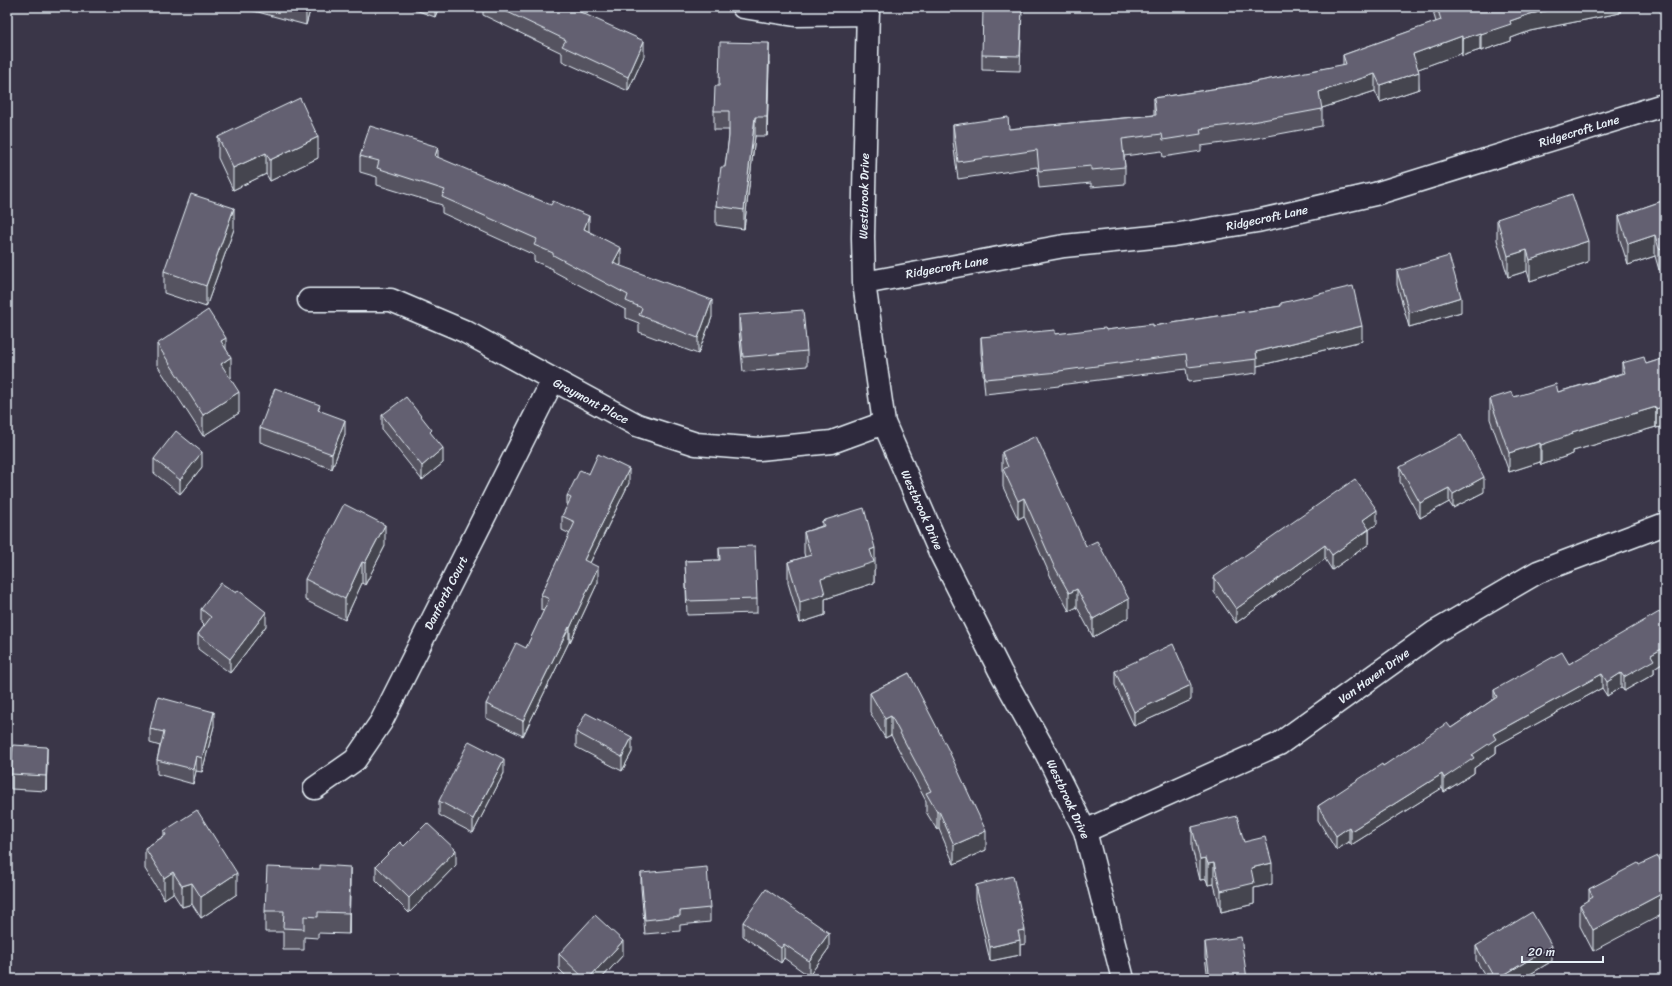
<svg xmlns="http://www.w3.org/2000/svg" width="1672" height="986" viewBox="0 0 1672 986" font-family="Sriracha,sans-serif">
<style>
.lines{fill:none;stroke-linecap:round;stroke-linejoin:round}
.street-casing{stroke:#e8f1f8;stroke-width:25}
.street{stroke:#2f2a3d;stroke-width:22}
.wall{fill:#555361;stroke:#e8f1f8}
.shaded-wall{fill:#45444f;stroke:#e8f1f8}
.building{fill:#636171;stroke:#e8f1f8}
.labels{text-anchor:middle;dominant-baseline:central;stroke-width:4;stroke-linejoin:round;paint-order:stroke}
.street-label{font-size:12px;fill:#e8f1f8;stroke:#2f2a3d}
</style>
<rect width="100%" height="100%" fill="#3a3648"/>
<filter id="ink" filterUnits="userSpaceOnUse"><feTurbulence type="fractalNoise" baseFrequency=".025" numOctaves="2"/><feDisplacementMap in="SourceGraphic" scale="8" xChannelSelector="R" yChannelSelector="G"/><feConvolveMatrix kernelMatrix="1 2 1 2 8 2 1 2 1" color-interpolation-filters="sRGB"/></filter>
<g filter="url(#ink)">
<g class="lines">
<g class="street-casing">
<path id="street" d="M 743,7 L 795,15 L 868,14
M 868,7 L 863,237 L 864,283 L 884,423 L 940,552 L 1000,671 L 1047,755 L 1085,831 L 1123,979
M 864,283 L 1064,246 L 1173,235 L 1257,221 L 1375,194 L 1660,106
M 309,300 L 391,300 L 464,331 L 637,425 L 696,444 L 759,449 L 832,442 L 884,423
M 315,788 L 355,760 L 381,722 L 553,380
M 1085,831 L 1279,744 L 1435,632 L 1538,572 L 1665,524"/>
</g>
<use href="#street" class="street"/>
</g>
<path class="wall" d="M 243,7 L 311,7 L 306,25 L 243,8 Z
M 407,7 L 439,7 L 435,17 Z
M 483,7 L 569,7 L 644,56 L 628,91 L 562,61 L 562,53 L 483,15 Z
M 1022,7 L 1020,71 L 982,70 L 982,55 Z
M 1434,7 L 1620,7 L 1620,13 L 1530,31 L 1511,38 L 1511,41 L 1481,51 L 1480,50 L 1462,56 L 1462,53 L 1418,69 L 1419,89 L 1380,102 L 1375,91 L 1322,108 L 1322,126 L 1252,139 L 1201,146 L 1201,151 L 1163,157 L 1162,151 L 1124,156 L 1125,167 L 1125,184 L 1091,187 L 1091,183 L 1039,188 L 1037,167 L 958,179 L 953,142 L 953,125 L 1009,129 L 1154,115 L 1154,98 L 1245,84 L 1343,65 L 1343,55 L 1436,22 L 1434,15 Z
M 769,62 L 767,136 L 755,136 L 744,229 L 716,225 L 716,206 L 725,167 L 729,136 L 729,130 L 714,130 L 714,111 L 719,86 Z
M 218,137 L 318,158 L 270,181 L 266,174 L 233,190 L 218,158 Z
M 360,156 L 438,158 L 589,231 L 621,264 L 620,266 L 712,317 L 698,354 L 639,332 L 639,323 L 626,318 L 626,310 L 553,271 L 553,269 L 534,261 L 534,255 L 442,213 L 442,205 L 377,185 L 377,177 L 360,172 Z
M 1665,200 L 1659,270 L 1655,256 L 1628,265 L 1619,237 L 1619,216 Z
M 1497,219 L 1588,262 L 1530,281 L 1527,271 L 1508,277 L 1497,240 Z
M 234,229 L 206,307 L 164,293 L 164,271 Z
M 1397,271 L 1461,312 L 1409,327 L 1397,285 Z
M 1281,303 L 1362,341 L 1257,366 L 1257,373 L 1188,382 L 1186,369 L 1059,385 L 1059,386 L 985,394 L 981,352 L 981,337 L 1055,334 L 1153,326 L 1281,306 Z
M 739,315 L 807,351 L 807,366 L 743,372 L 739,330 Z
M 157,344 L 226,349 L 231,378 L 230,379 L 239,413 L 203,436 L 157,365 Z
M 1665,358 L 1665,426 L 1656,428 L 1656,427 L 1573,451 L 1573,454 L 1541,465 L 1540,462 L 1509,472 L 1490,419 L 1490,399 L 1514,397 L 1558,392 L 1622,373 L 1622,363 L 1646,364 Z
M 320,410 L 345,434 L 332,469 L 260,442 L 260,428 Z
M 382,415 L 432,435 L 443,463 L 422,480 L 382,430 Z
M 1002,452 L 1086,546 L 1129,617 L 1093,637 L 1077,607 L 1069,611 L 1053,582 L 1024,516 L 1018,519 L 1003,487 L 1003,473 L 1002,470 Z
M 154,459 L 202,467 L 180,494 L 154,473 Z
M 1400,467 L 1484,492 L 1453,508 L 1449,502 L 1420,518 L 1400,482 Z
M 589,474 L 629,483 L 590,563 L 598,582 L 570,642 L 569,642 L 523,736 L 486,718 L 486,704 L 526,648 L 544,611 L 541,610 L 541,595 L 570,534 L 562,530 L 562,516 L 567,507 L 567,496 Z
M 822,521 L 875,569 L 874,570 L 874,583 L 825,599 L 825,615 L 800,623 L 788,583 L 788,562 L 805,557 L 804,553 L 804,532 L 822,526 Z
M 1377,524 L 1369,529 L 1369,544 L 1332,570 L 1325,559 L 1236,623 L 1214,592 L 1214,577 Z
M 385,546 L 365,585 L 362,583 L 345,620 L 305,600 L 305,579 Z
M 719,547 L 757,599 L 757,613 L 687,615 L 685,561 L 719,560 Z
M 236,593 L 266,626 L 230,673 L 198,649 L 198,634 L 204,626 L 201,623 L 201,609 Z
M 1665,618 L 1665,661 L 1654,668 L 1654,674 L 1624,691 L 1621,687 L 1607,696 L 1602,688 L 1496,746 L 1496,753 L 1474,768 L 1474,773 L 1444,792 L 1442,788 L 1351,845 L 1349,842 L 1336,850 L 1318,820 L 1318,806 L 1383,766 L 1451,728 L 1494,699 L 1494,690 L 1569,664 Z
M 1115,671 L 1191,700 L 1134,726 L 1115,685 Z
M 909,673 L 986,850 L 954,864 L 939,829 L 937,830 L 926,812 L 926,801 L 891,735 L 885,738 L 870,712 L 870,693 Z
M 214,726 L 202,772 L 196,771 L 193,784 L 157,774 L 157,760 L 160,746 L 150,743 L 150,729 Z
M 576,732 L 632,752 L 622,771 L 576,747 Z
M 47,762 L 46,791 L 11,789 L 11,774 Z
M 504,773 L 473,833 L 439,815 L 439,801 Z
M 1192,827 L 1244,842 L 1272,884 L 1254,888 L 1254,904 L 1221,912 L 1214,884 L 1208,885 L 1206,879 L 1200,880 L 1192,848 Z
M 164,831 L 237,894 L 201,918 L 192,904 L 182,907 L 173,893 L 164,899 L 145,869 L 145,848 L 164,836 Z
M 404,846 L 456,865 L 409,913 L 376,880 L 376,866 Z
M 1639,865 L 1593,951 L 1580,926 L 1580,905 L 1589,900 L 1589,889 Z
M 641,873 L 710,908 L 710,922 L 680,925 L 680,931 L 645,934 L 641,888 Z
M 976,885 L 1025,930 L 1025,944 L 1020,945 L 1020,955 L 990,961 L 976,899 Z
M 350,888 L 349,934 L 318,933 L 318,938 L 304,937 L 304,950 L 283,950 L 283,932 L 265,932 L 265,911 Z
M 743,922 L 829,948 L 809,976 L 784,958 L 781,963 L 743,936 Z
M 1205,942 L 1247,979 L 1208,979 L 1205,957 Z
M 1476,946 L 1552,961 L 1522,979 L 1487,979 L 1476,960 Z
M 559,954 L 623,955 L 601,979 L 569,979 L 559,969 Z"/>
<path class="shaded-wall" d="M 307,7 L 311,7 L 306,25 L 306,10 Z
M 435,7 L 439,7 L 435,17 Z
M 1565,7 L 1620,7 L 1620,13 L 1530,31 L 1511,38 L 1511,41 L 1481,51 L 1481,34 L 1510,21 L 1530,14 Z
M 1480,33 L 1480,50 L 1462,56 L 1462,39 Z
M 1462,36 L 1462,53 L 1413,71 L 1413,54 Z
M 644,41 L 644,56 L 628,91 L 628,77 Z
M 769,43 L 769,62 L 767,136 L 767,117 Z
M 1419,72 L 1419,89 L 1380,102 L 1380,85 Z
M 1375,74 L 1375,91 L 1319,109 L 1319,92 Z
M 755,117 L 755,136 L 744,229 L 744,210 Z
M 318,137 L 318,158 L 270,181 L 270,160 Z
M 438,147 L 438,163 L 435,156 Z
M 266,153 L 266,174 L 233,190 L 233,168 Z
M 234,208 L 234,229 L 206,307 L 206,286 Z
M 589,216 L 589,232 L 584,229 Z
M 1655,235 L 1655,256 L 1628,265 L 1628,244 Z
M 1588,241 L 1588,262 L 1530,281 L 1530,260 Z
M 1665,247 L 1665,268 L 1659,270 L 1659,249 Z
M 621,248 L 621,264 L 613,279 L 613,263 Z
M 1527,250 L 1527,271 L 1508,277 L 1508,256 Z
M 1461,297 L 1461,312 L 1409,327 L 1409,313 Z
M 712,300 L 712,317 L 698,354 L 698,338 Z
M 1362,326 L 1362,341 L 1257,366 L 1257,359 L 1256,352 Z
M 226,338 L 226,359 L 221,341 Z
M 231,357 L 231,378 L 221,385 L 221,364 Z
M 239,392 L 239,413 L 203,436 L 203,415 Z
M 1665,406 L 1665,426 L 1656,428 L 1656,409 Z
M 1656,407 L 1656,427 L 1573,451 L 1573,454 L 1541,465 L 1541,445 L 1572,432 Z
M 345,420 L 345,434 L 332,469 L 332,454 Z
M 1540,443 L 1540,462 L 1509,472 L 1509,453 Z
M 443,448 L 443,463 L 422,480 L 422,466 Z
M 202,452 L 202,467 L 180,494 L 180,480 Z
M 629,469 L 629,483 L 584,575 L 584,560 Z
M 1484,477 L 1484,492 L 1453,508 L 1453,494 Z
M 1449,488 L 1449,502 L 1420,518 L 1420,503 Z
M 1024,498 L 1024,516 L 1018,519 L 1018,501 Z
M 1377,510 L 1377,524 L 1363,534 L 1363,520 Z
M 385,525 L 385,546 L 365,585 L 365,563 Z
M 1369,529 L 1369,544 L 1332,570 L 1332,555 Z
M 1325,545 L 1325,559 L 1236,623 L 1236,609 Z
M 875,548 L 875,569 L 874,570 L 874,583 L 825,599 L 825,615 L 800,623 L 800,602 L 821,579 L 870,550 Z
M 362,562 L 362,583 L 345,620 L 345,599 Z
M 598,567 L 598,582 L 570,642 L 570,628 Z
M 1077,589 L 1077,607 L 1069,611 L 1069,593 Z
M 1129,599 L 1129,617 L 1093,637 L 1093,619 Z
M 266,612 L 266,626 L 230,673 L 230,659 Z
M 569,627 L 569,642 L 523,736 L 523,721 Z
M 1665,647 L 1665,661 L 1654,668 L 1654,674 L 1624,691 L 1624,677 L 1651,655 Z
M 1621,673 L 1621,687 L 1607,696 L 1607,682 Z
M 1602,674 L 1602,688 L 1496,746 L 1496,753 L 1474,768 L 1474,773 L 1444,792 L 1444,778 L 1472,755 L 1493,734 Z
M 1191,685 L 1191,700 L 1134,726 L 1134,712 Z
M 214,712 L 214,726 L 202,772 L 202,758 Z
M 891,716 L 891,735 L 885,738 L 885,719 Z
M 632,737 L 632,752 L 622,771 L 622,757 Z
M 47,747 L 47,762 L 46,791 L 46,776 Z
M 196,756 L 196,771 L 193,784 L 193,769 Z
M 504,759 L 504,773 L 473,833 L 473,819 Z
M 1442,774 L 1442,788 L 1351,845 L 1351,831 Z
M 939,811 L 939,829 L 937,830 L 937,812 Z
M 1349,827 L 1349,842 L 1336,850 L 1336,836 Z
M 986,831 L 986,850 L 954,864 L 954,845 Z
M 456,850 L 456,865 L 409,913 L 409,898 Z
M 1206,858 L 1206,879 L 1200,880 L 1200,859 Z
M 1214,863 L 1214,884 L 1208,885 L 1208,864 Z
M 1272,863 L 1272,884 L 1254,888 L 1254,904 L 1221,912 L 1221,891 L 1251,868 Z
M 350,867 L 350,888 L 349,934 L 349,913 Z
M 173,872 L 173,893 L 164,899 L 164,878 Z
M 237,873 L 237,894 L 201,918 L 201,897 Z
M 192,883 L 192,904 L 182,907 L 182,886 Z
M 1665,892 L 1665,913 L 1593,951 L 1593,930 Z
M 829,933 L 829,948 L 809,976 L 809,961 Z
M 1020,940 L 1020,955 L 990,961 L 990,947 Z
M 623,941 L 623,955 L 601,979 L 588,979 Z
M 784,944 L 784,958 L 781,963 L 781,948 Z
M 1552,946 L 1552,961 L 1522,979 L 1497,979 Z"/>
<path class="building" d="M 294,7 L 307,7 L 306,10 Z
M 497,7 L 569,7 L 644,41 L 628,77 L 562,46 L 566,40 Z
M 983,7 L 1022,7 L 1020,56 L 982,55 Z
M 1437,7 L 1565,7 L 1530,14 L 1510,21 L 1511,24 L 1481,34 L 1480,33 L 1462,39 L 1462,36 L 1413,54 L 1419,72 L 1380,85 L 1375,74 L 1319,92 L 1322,109 L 1252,122 L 1200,129 L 1201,134 L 1163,140 L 1162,134 L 1122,139 L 1125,167 L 1091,170 L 1091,166 L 1039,171 L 1037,150 L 958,162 L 953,125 L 1008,117 L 1009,129 L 1156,115 L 1154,98 L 1245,84 L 1346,64 L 1343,55 L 1441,20 Z
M 720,42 L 769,43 L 767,117 L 755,117 L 744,210 L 716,206 L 721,167 L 725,167 L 729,136 L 729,111 L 714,111 L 715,86 L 719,86 Z
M 300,98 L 318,137 L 270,160 L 266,153 L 233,168 L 218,137 Z
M 370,126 L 438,147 L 435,156 L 551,205 L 553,201 L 589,216 L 584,229 L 621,248 L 613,263 L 712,300 L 698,338 L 639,315 L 642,308 L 626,301 L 628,295 L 553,255 L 553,253 L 534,245 L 537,239 L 442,197 L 445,190 L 377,168 L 379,161 L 360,156 Z
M 191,194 L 234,208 L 206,286 L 164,271 Z
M 1572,194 L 1588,241 L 1530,260 L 1527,250 L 1508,256 L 1497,219 Z
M 1665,200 L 1665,247 L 1659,249 L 1655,235 L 1628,244 L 1619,216 Z
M 1449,256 L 1461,297 L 1409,313 L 1397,271 Z
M 1353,286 L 1362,326 L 1256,352 L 1257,359 L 1188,367 L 1186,354 L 1059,371 L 1059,372 L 985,379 L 981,337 L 1055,330 L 1055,334 L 1105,328 L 1106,330 L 1153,324 L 1153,326 L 1281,306 L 1281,303 Z
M 208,310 L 226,338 L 221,341 L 231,357 L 221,364 L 239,392 L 203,415 L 157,344 Z
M 803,310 L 807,351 L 743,357 L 739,315 Z
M 1644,357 L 1646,364 L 1665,358 L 1665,406 L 1656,409 L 1656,407 L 1572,432 L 1573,434 L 1541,445 L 1540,443 L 1509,453 L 1490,399 L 1512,392 L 1514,397 L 1556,384 L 1558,392 L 1625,373 L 1622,363 Z
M 275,388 L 320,405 L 318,410 L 345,420 L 332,454 L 260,428 Z
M 406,397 L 432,430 L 430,432 L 443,448 L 422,466 L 382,415 Z
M 176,431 L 202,452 L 180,480 L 154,459 Z
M 1461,435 L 1484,477 L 1453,494 L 1449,488 L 1420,503 L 1400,467 Z
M 1036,436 L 1086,546 L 1097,541 L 1129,599 L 1093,619 L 1077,589 L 1069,593 L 1053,564 L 1024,498 L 1018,501 L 1003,469 L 1008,467 L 1002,452 Z
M 598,454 L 629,469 L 584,560 L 598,567 L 570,628 L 569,627 L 523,721 L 486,704 L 516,643 L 526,648 L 549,599 L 541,595 L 575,522 L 562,516 L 571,498 L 567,496 L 580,470 L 589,474 Z
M 1355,479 L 1377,510 L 1363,520 L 1369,529 L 1332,555 L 1325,545 L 1236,609 L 1214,577 Z
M 344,504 L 385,525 L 365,563 L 362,562 L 345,599 L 305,579 Z
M 864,508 L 875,548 L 870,550 L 874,562 L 821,579 L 825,594 L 800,602 L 788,562 L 811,555 L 804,532 L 824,526 L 822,521 Z
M 755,546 L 757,599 L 687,601 L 685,561 L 720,560 L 719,547 Z
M 221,583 L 236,593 L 238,590 L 266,612 L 230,659 L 198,634 L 211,617 L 201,609 Z
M 1661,611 L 1665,618 L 1665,647 L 1651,655 L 1654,660 L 1624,677 L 1621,673 L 1607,682 L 1602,674 L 1493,734 L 1496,739 L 1472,755 L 1474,758 L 1444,778 L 1442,774 L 1351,831 L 1349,827 L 1336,836 L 1318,806 L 1382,764 L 1383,766 L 1447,723 L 1451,728 L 1497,697 L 1494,690 L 1562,652 L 1569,664 Z
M 1173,644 L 1191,685 L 1134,712 L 1115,671 Z
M 909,673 L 948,749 L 986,831 L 954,845 L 939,811 L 937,812 L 926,793 L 931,791 L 891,716 L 885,719 L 870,693 Z
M 158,697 L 214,712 L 202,758 L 196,756 L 193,769 L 157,760 L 164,732 L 150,729 Z
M 586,713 L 632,737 L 622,757 L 576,732 Z
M 469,741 L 504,759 L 473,819 L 439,801 Z
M 13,745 L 47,747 L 46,776 L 11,774 Z
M 197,810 L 237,873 L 201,897 L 192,883 L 182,886 L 173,872 L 164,878 L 145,848 L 166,835 L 164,831 Z
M 1237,816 L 1244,842 L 1265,837 L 1272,863 L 1251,868 L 1254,883 L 1221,891 L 1214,863 L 1208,864 L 1206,858 L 1200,859 L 1192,827 Z
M 427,823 L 456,850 L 409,898 L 376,866 L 400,842 L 404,846 Z
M 1658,856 L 1665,869 L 1665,892 L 1593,930 L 1580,905 L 1593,897 L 1589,889 L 1638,863 L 1639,865 Z
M 320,865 L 350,867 L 349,913 L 318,912 L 318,917 L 304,916 L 304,929 L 283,928 L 284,911 L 265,911 L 267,867 L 320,869 Z
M 707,867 L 710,908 L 680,911 L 680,916 L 645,920 L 641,873 Z
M 1013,876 L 1025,930 L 1018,931 L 1020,940 L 990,947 L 976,885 Z
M 766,889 L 829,933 L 809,961 L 784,944 L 781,948 L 743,922 Z
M 1532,912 L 1552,946 L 1497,979 L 1495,979 L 1476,946 Z
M 595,915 L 623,941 L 588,979 L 585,979 L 559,954 Z
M 1241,937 L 1247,979 L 1210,979 L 1205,942 Z"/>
</g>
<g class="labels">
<g class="street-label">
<text transform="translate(1579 131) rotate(-17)">Ridgecroft Lane</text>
<text transform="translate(864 196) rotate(-89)">Westbrook Drive</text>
<text transform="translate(1267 218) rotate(-12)">Ridgecroft Lane</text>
<text transform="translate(947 267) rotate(-10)">Ridgecroft Lane</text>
<text transform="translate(591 401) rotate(28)">Graymont Place</text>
<text transform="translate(922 510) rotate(66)">Westbrook Drive</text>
<text transform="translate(446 593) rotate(-63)">Danforth Court</text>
<text transform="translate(1374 676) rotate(-36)">Van Haven Drive</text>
<text transform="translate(1068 799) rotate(65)">Westbrook Drive</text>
</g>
</g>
<rect width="1672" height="986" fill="none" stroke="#2f2a3d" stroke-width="24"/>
<rect x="12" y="12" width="1648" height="962" fill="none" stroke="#e8f1f8" stroke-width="1.5" filter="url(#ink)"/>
<path d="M1522 956v6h81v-6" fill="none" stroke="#e8f1f8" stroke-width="2"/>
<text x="1528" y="956" font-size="12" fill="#e8f1f8" stroke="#2f2a3d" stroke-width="3" paint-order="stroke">20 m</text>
</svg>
